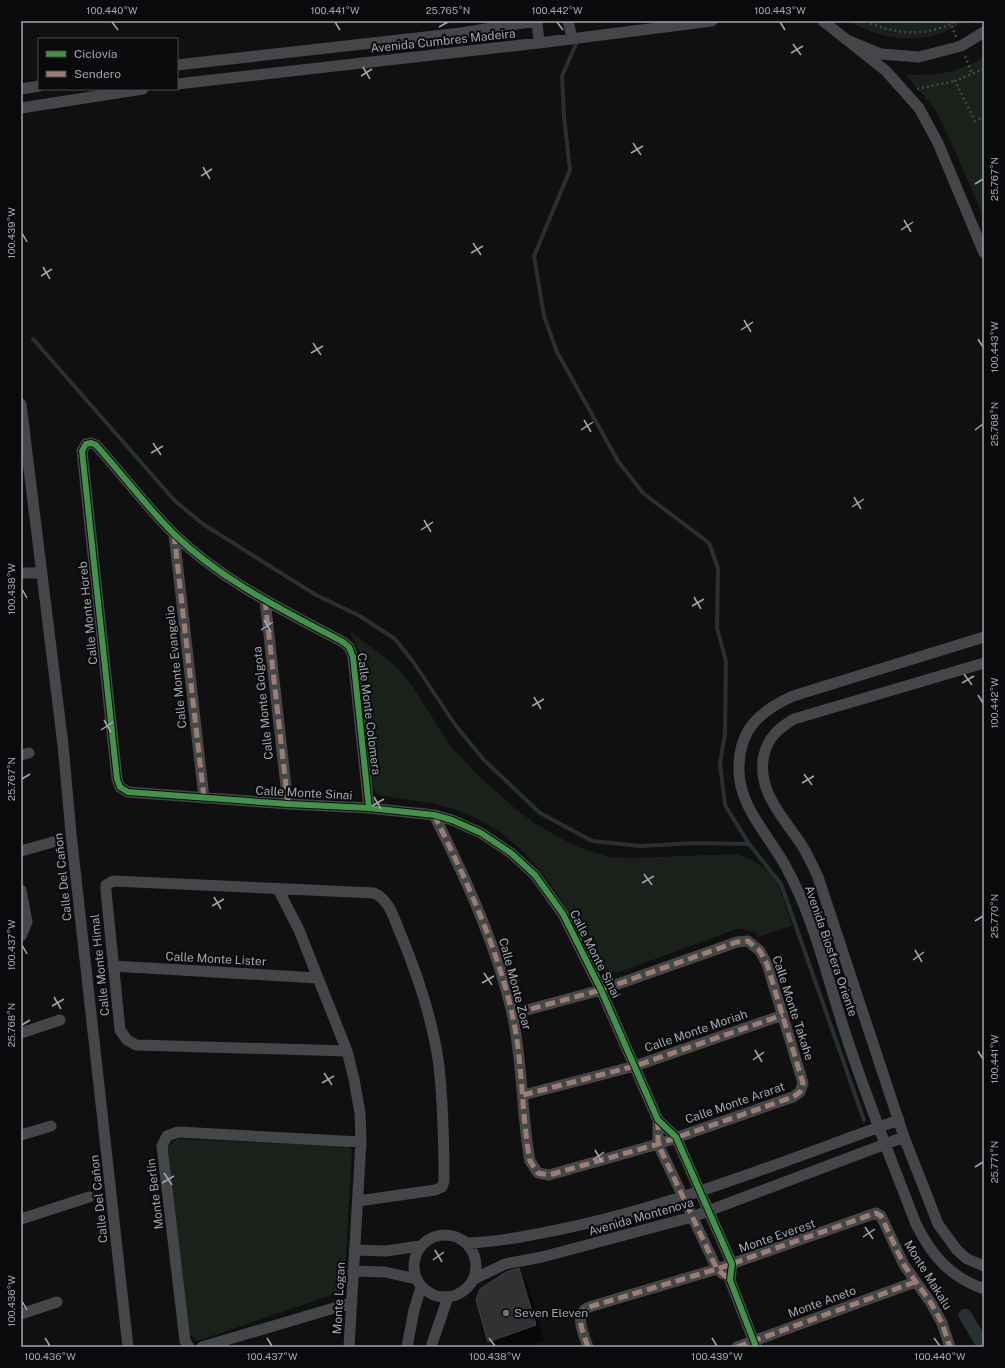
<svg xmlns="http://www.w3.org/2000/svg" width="1005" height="1368" viewBox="0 0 1005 1368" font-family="'Public Sans',sans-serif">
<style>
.green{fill:#1a201a}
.shadow{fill:#0007}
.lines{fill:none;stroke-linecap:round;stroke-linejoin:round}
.stream{stroke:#283034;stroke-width:4}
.canal{stroke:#283034;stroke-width:13}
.building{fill:#303133;stroke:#3f4144}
.path{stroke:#46474a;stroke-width:2.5;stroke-dasharray:2 3;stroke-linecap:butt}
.minor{stroke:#444649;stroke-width:11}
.quiet{stroke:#9b7d72;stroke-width:5;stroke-dasharray:10 5;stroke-linecap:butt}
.cycleway-casing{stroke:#0a0a0c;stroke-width:8}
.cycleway{stroke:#419447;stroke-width:6}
.ticks{fill:none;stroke:#a1a7b1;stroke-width:1.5}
.poi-dot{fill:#6e7279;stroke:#0a0a0c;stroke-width:1.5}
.labels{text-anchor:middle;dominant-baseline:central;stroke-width:4;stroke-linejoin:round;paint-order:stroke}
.street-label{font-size:12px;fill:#a1a7b1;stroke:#0a0a0c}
.poi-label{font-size:12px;fill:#a1a7b1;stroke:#0a0a0c;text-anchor:start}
.neatline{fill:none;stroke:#a1a7b1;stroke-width:1.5}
.ticks-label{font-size:10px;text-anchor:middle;fill:#a1a7b1}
</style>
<rect width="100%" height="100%" fill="#101010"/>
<path class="green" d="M 849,21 L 964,21 C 931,46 882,42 849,21 Z
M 984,57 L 984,218 L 957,155 L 935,109 L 906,75 C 940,75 954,74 984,57 Z
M 349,630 L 392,663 L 404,675 L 413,687 L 452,748 L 482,779 L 517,810 L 536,824 L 575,846 L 609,857 L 630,858 L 736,854 L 753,860 L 768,871 L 778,883 L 792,926 L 758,937 L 756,933 L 743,929 L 737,929 L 622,971 C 611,974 601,974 594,963 C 590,951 583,939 577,927 C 549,874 510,826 450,808 C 427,801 403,800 379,795 L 374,790 L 370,776 L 360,655 Z
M 177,1139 L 349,1146 L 352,1151 L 344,1291 L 197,1341 L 189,1334 L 168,1147 Z"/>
<path class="shadow" d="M 519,1270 L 528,1285 L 544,1341 L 527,1347 L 492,1347 L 489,1342 Z"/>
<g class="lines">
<path class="stream" d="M 576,44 L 562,76 L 564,117 L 570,170 L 534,256 L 544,316 L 557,352 L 618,461 L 643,493 L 709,543 L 718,568 L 717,628 L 726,661 L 725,734 L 720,763 L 725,805 L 749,844 L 781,884 L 864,1120
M 33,339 L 175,501 L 203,524 L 316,595 L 360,616 L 395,639 L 414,663 L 456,726 L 484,760 L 540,813 L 592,841 L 641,846 L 695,843 L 749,844"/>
<path class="canal" d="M 965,1315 L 984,1347"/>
</g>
<path class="building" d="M 519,1268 L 536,1325 L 488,1342 L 476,1300 L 480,1289 L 506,1272 Z"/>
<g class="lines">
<path class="path" d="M 866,21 C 894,35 928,37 956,21
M 950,21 L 956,37
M 965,56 L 972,74
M 984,69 L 955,81 L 975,121 L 984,117
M 917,89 L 955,81"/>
<path class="minor" d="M 537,21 L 539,43
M 568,21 L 572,38
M 823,21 L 847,40 L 881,54 L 919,57 L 961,46 L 984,32
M 847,40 L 886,71 L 919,108 L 938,143 L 984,253
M 177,65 L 461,33 L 536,21
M 177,84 L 539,43 L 712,21
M 21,89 L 39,86
M 21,108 L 143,89
M 21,404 L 63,745 L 71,833 L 128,1347
M 174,534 L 204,798
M 21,573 L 41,573
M 265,600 L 288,804
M 984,637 L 793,696 C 760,711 739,729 739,768 C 738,806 769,835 786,867 C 813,916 826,973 843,1026 C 864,1093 891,1159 916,1224 C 932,1256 950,1277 984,1289
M 984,663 L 794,719 C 779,728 768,737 764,755 C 756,790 783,817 801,844 C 808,855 813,866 818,877 L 904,1137 L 938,1224 L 957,1250 L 967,1259 L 984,1266
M 21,755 L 29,753
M 369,808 L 353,657 L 349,647 L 343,642 C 285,611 222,581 174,534 C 146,506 122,474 96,445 L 91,443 L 86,444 L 82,451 L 117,779 L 120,787 L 128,792 L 288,804 L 369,808 L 434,815 L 452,820 L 481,833 L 511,853 L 535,875 L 563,914 L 601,990 L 658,1120 L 676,1137 L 732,1264 L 730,1280 L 756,1347
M 434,815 C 466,879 496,944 512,1013 C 523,1062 521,1112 530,1161 L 538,1173 L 549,1175 L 658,1144 L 793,1097 L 800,1092 L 803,1083 L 767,964 L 760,951 L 748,941 L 737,942 L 601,990 L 512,1014
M 21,851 L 53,842
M 278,889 L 299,930 L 347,1051 L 354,1079 L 360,1113 L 361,1142 L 349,1347
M 21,890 L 27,922 L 21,936
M 113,966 L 318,978
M 21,1033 L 60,1020
M 347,1051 L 136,1045 L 127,1040 L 120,1030 L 106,891 L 106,885 L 113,881 L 374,893 C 390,900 394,919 401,935 C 418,976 433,1021 439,1066 C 443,1104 444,1143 444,1181 L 442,1187 L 435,1190 L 358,1201
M 523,1095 L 635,1066 L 783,1015
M 658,1120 L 658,1144 L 717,1269 L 723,1274
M 21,1135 L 51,1126
M 21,1219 L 89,1197
M414 1266a31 31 0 1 1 62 0a31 31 0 1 1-62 0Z
M 467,1243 C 498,1242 527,1236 557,1230 C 675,1206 786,1160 899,1120
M 355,1250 L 386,1251 L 420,1246
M 353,1271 L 385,1272 L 416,1279
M 474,1279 L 505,1264 L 542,1257 L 692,1217 L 904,1137
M 21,1314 L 57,1302
M 189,1347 L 185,1341 L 162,1146 L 167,1136 L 178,1132 L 361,1142
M 202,1347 L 351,1303
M 407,1347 L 414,1310 L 421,1287
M 431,1347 L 448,1297
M 588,1347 C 584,1335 573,1314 589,1307 L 717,1269 L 876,1213 L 881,1216 L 904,1265 L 931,1303 L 942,1323 L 950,1347
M 737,1347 L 915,1282"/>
<path class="quiet" d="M 174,534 L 204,798
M 265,600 L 288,804
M 434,815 C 466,879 496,944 512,1013 C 523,1062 521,1112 530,1161 L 538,1173 L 549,1175 L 658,1144 L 793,1097 L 800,1092 L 803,1083 L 767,964 L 760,951 L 748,941 L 737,942 L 601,990 L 512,1014
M 523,1095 L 635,1066 L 783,1015
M 658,1120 L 658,1144 L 717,1269 L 730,1280
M 588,1347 C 584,1335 573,1314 589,1307 L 717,1269 L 876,1213 L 881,1216 L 904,1265 L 931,1303 L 942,1323 L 950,1347
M 737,1347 L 915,1282"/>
<g class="cycleway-casing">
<path id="cycleway" d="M 369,808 L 353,657 L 349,647 L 343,642 C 285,611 222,581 174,534 C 146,506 122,474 96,445 L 91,443 L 86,444 L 82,451 L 117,779 L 120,787 L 128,792 L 288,804 L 369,808 L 434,815 L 452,820 L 481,833 L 511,853 L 535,875 L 563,914 L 601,990 L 658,1120 L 676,1137 L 732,1264 L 730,1280 L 756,1347"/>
</g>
<use href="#cycleway" class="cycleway"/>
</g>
<path class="ticks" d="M 112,22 L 118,30M 335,22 L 340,30M 557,22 L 563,30M 780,22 L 785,30M 439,27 L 448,22M 793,44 L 801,55M 791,53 L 803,46M 363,67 L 370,79M 361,76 L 372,69M 633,143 L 641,155M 631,153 L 643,146M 203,167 L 210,179M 201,176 L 212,169M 975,184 L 983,179M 904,220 L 911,232M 901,230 L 913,222M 22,233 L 27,242M 473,243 L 481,255M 471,253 L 483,246M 43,267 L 50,279M 41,276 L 52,269M 744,320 L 751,332M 741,330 L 753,322M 978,339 L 983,347M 313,343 L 321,355M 311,353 L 323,346M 584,420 L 591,432M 581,430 L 593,422M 975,430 L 983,424M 153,443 L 161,455M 151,453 L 163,446M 854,497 L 861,509M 852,507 L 864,499M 424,520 L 431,532M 421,530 L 433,522M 22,589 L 27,598M 694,597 L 701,609M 692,606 L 704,599M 264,620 L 271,632M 261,630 L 273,622M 964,674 L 972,685M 962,683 L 974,676M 978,695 L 983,703M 534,697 L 541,709M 532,706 L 544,699M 104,720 L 111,732M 101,730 L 113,722M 804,774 L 812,785M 22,779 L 30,774M 802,783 L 814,776M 374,797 L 381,809M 372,806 L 384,799M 644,874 L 652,885M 642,883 L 654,876M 214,897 L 221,909M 212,906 L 224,899M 975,921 L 983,916M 22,945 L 27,954M 915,950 L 922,962M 913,960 L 924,952M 484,973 L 492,985M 482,983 L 494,976M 54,997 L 61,1009M 52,1006 L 64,999M 22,1025 L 30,1020M 755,1050 L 762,1062M 978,1051 L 983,1059M 753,1060 L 764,1052M 324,1073 L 332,1085M 322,1083 L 334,1076M 595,1150 L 602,1162M 593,1160 L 604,1152M 975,1167 L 983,1162M 164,1173 L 172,1185M 162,1183 L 174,1176M 865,1227 L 873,1239M 863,1237 L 875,1229M 435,1250 L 442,1262M 433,1260 L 444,1252M 22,1301 L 27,1310M 45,1338 L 50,1346M 267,1338 L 272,1346M 489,1338 L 495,1346M 712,1338 L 717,1346M 934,1338 L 940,1346"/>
<circle class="poi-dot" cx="506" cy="1313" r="4"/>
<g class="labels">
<g class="street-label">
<text transform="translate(443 41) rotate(-6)">Avenida Cumbres Madeira</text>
<text transform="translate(88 613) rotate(-96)">Calle Monte Horeb</text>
<text transform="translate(176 667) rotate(-96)">Calle Monte Evangelio</text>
<text transform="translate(263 703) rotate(-96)">Calle Monte Golgota</text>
<text transform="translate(369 714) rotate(83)">Calle Monte Colomera</text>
<text transform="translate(304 793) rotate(3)">Calle Monte Sinai</text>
<text transform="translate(63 877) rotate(-96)">Calle Del Cañon</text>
<text transform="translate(831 951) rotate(71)">Avenida Biosfera Oriente</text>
<text transform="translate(595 954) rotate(63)">Calle Monte Sinai</text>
<text transform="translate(216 959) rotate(3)">Calle Monte Lister</text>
<text transform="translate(100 965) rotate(-96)">Calle Monte Himal</text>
<text transform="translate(515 984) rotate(75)">Calle Monte Zoar</text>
<text transform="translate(793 1008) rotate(72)">Calle Monte Takahe</text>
<text transform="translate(696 1031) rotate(-19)">Calle Monte Moriah</text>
<text transform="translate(735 1103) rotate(-19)">Calle Monte Ararat</text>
<text transform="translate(155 1194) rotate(-97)">Monte Berlín</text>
<text transform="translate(99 1199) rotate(-96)">Calle Del Cañon</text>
<text transform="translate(641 1217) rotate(-16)">Avenida Montenova</text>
<text transform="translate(777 1236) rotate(-19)">Monte Everest</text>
<text transform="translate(928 1275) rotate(58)">Monte Makalu</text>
<text transform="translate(339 1298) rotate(-87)">Monte Logan</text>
<text transform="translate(822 1302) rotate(-20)">Monte Aneto</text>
</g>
<g class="poi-label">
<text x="514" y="1313">Seven Eleven</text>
</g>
</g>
<rect width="1005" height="1368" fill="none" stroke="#0a0a0c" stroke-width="44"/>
<rect x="38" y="38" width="140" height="52" fill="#0a0a0c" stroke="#46494e"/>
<rect x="46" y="51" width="20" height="6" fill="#419447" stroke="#46494e"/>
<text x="74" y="58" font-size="12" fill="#a1a7b1">Ciclovía</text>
<rect x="46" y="71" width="20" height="6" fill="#9b7d72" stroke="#46494e"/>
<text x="74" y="78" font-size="12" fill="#a1a7b1">Sendero</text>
<rect x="22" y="22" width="961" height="1324" class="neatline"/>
<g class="ticks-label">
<text x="112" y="14">100.440°W</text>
<text x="335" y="14">100.441°W</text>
<text x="448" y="14">25.765°N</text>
<text x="557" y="14">100.442°W</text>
<text x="780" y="14">100.443°W</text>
<text transform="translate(994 179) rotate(-90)" y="4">25.767°N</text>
<text transform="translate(11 233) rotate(-90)" y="4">100.439°W</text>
<text transform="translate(994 347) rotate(-90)" y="4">100.443°W</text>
<text transform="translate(994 424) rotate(-90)" y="4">25.768°N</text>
<text transform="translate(11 589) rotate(-90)" y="4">100.438°W</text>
<text transform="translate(994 703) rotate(-90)" y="4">100.442°W</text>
<text transform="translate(11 779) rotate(-90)" y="4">25.767°N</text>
<text transform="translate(994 916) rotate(-90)" y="4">25.770°N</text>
<text transform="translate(11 945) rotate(-90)" y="4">100.437°W</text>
<text transform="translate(11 1025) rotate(-90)" y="4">25.768°N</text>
<text transform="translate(994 1059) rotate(-90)" y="4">100.441°W</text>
<text transform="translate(994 1162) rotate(-90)" y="4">25.771°N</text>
<text transform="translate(11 1301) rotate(-90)" y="4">100.436°W</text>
<text x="50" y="1360">100.436°W</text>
<text x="272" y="1360">100.437°W</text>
<text x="495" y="1360">100.438°W</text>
<text x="717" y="1360">100.439°W</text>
<text x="940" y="1360">100.440°W</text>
</g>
</svg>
